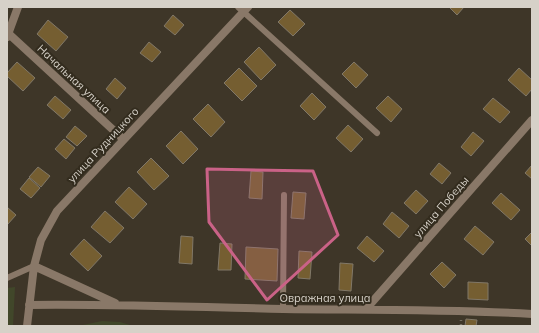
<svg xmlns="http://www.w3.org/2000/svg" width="539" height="333" viewBox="0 0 539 333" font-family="Mulish,sans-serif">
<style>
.green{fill:#41472a}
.building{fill:#755e31;stroke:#817868}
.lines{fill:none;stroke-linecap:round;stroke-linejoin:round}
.path{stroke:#736d60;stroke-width:2.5;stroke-dasharray:2 3;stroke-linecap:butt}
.lane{stroke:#897868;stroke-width:6}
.street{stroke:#897868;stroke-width:8}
.marked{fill:#ca6287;fill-opacity:0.2;stroke:#ca6287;stroke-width:3;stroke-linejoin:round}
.labels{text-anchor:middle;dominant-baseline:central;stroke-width:4;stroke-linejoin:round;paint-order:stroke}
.street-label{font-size:11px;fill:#d6d1c8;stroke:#332c1e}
</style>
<rect width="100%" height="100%" fill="#3e3628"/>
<path class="green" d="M 15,287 L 13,326 L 7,326 L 7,288 Z
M 102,321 L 120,322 L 133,326 L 78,326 Z"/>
<path class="building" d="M 449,7 L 464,7 L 457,15 Z
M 290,10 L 305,24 L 293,36 L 278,22 Z
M 173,15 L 184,25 L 175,35 L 164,26 Z
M 48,20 L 68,37 L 56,51 L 37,34 Z
M 149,42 L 161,52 L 152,62 L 140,53 Z
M 259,47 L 276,65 L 261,80 L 244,62 Z
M 17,62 L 35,78 L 23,91 L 7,76 L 7,73 Z
M 354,62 L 368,75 L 356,88 L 342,74 Z
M 239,68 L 257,86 L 242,101 L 224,83 Z
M 519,68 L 532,80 L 532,89 L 526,96 L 508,80 Z
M 115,78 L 126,88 L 117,99 L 106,89 Z
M 312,93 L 326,107 L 314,120 L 300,106 Z
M 55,96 L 71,110 L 63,119 L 47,105 Z
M 388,96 L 402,109 L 391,122 L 376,108 Z
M 493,98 L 510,112 L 500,123 L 483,109 Z
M 208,104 L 225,122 L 211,137 L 193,119 Z
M 348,125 L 363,139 L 351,152 L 336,138 Z
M 75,126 L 87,136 L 77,146 L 66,137 Z
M 181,131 L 198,149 L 183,164 L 166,146 Z
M 473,132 L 484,141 L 471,156 L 461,147 Z
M 64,139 L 75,148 L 66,159 L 55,149 Z
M 151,158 L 169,176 L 154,190 L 137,172 Z
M 439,163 L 451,173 L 442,184 L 430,174 Z
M 532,165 L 532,179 L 525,173 Z
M 38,167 L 50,176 L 41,187 L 29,177 Z
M 251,171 L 263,172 L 262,199 L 249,198 Z
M 29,178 L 40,188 L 31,198 L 20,189 Z
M 129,187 L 147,204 L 133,219 L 115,202 Z
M 416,190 L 428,201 L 416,214 L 404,203 Z
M 293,192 L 306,193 L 304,219 L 291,218 Z
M 501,193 L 520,210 L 511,220 L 492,203 Z
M 7,207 L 16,215 L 7,225 Z
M 105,211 L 124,228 L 110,243 L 91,227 Z
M 392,212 L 409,226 L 399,238 L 383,224 Z
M 475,226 L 494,242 L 483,255 L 464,239 Z
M 532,232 L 532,246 L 525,239 Z
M 181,236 L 193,237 L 192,264 L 179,263 Z
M 367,236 L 384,251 L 374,262 L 357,248 Z
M 84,239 L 102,256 L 88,271 L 70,254 Z
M 220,243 L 232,244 L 231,270 L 218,270 Z
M 246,247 L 278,249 L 277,281 L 245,279 Z
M 299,251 L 312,252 L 310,279 L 298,278 Z
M 442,262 L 456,275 L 444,288 L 430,274 Z
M 340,263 L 353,264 L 351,291 L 339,290 Z
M 468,282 L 488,283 L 488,300 L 468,299 Z
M 466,319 L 477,320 L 476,326 L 465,326 Z"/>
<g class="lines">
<path class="path" d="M 461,326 L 461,320"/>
<path class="lane" d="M 238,7 L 377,133
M 7,278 L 34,266
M 283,309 L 284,195"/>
<path class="street" d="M 9,34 L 123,139
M 7,37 L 18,7
M 34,266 L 115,303
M 29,305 C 114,304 199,307 283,309 C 366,310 449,309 532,314
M 366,309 L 532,120
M 27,326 L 34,266 L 41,240 L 57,211 L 248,7"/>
</g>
<path class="marked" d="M 207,169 L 313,171 L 338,235 L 267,300 L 209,222 Z"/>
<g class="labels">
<g class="street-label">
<text transform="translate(74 79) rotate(43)">Начальная улица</text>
<text transform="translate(103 145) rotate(-47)">улица Рудницкого</text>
<text transform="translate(441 207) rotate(-49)">улица Победы</text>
<text x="325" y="298">Овражная улица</text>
</g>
</g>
<rect width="539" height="333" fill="none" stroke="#d6d1c8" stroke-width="16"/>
</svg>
